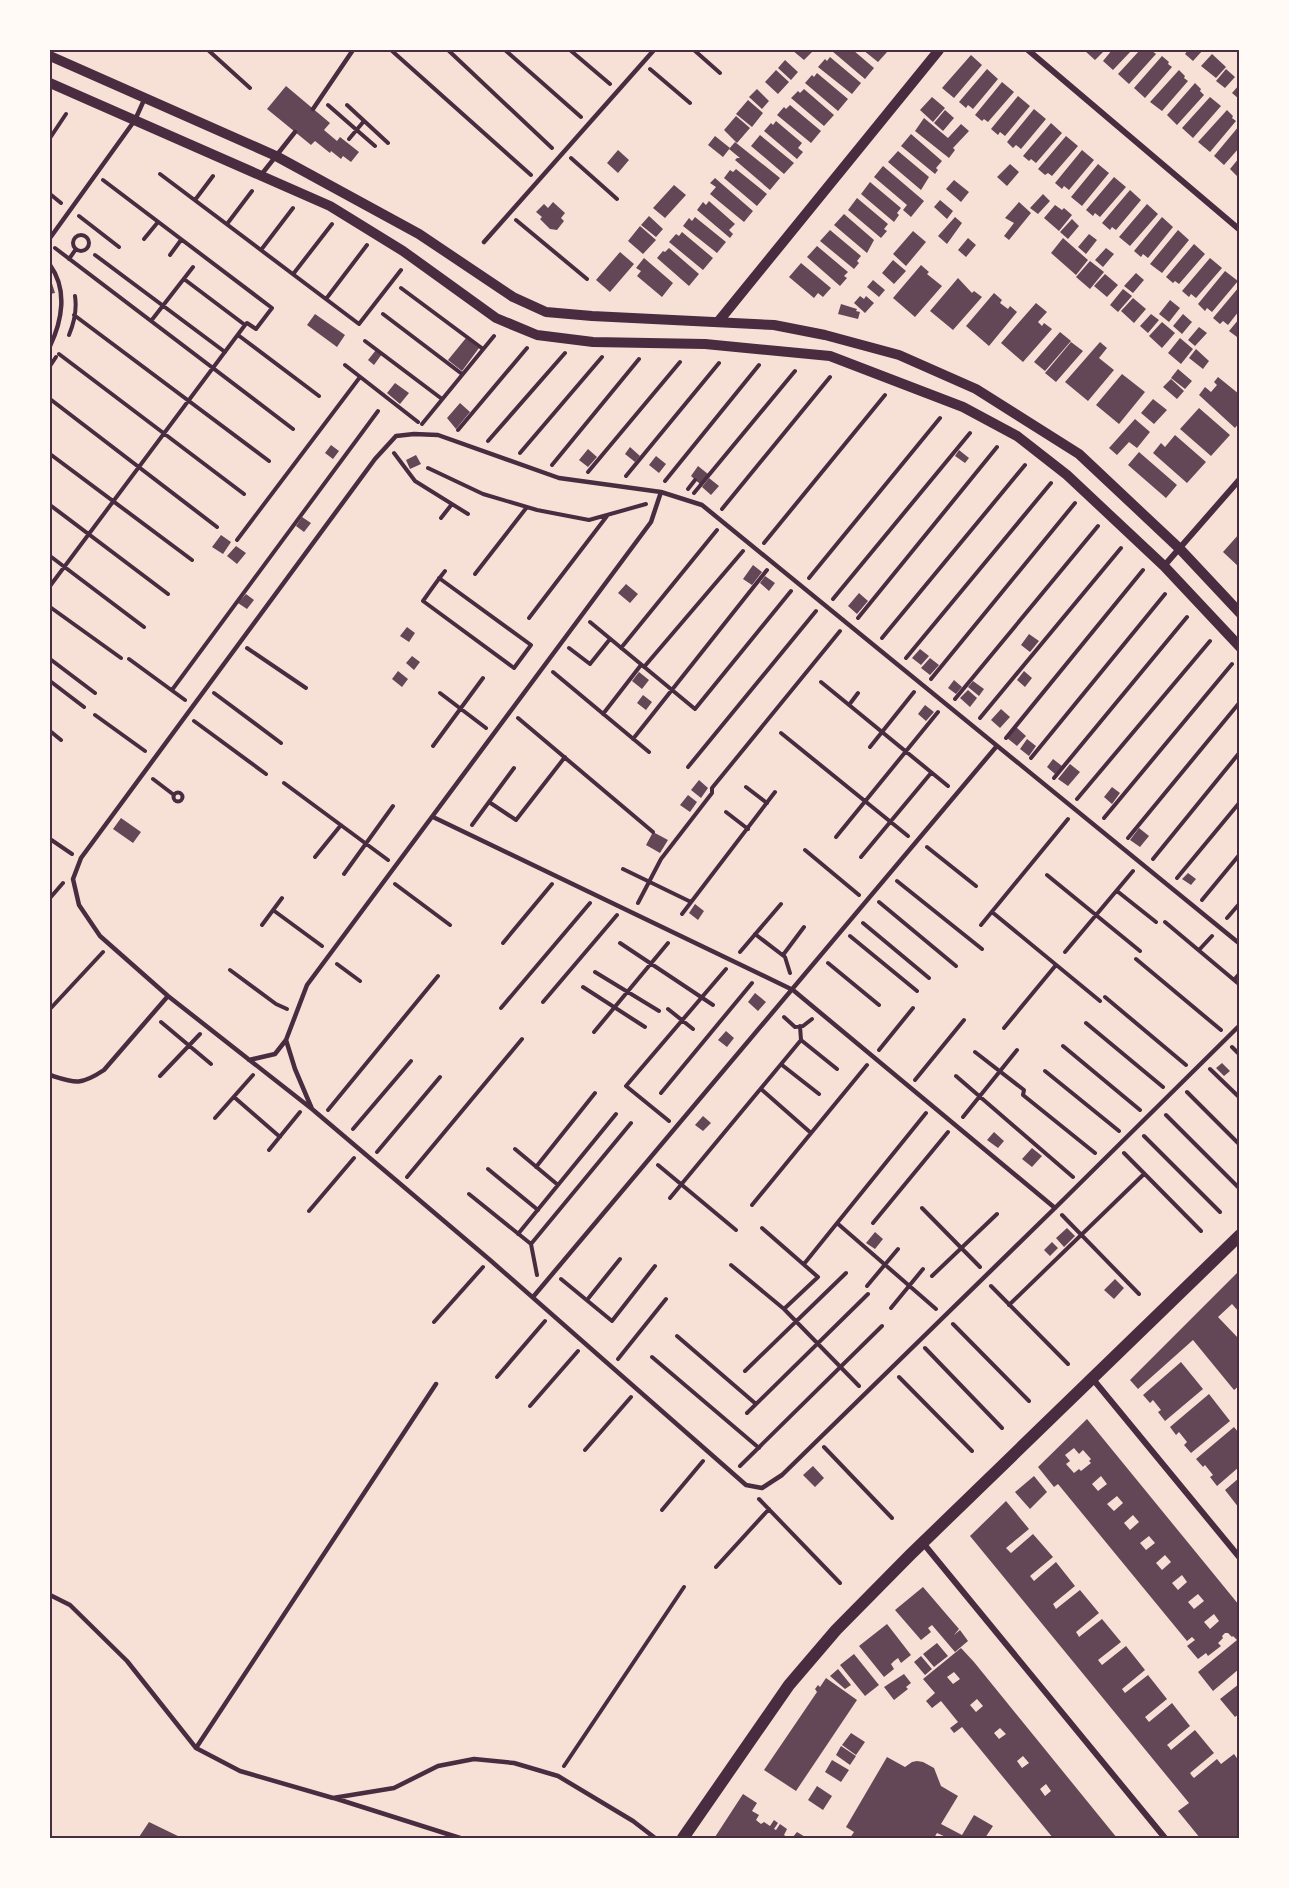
<svg xmlns="http://www.w3.org/2000/svg" width="1289" height="1888" viewBox="0 0 1289 1888" font-family="'Open Sans',sans-serif">
<style>
.building{fill:#644757;fill-rule:evenodd}
.lines{fill:none;stroke-linecap:round;stroke-linejoin:round}
.path{stroke:#4a2c40;stroke-width:4}
.service{stroke:#4a2c40;stroke-width:4.5}
.minor{stroke:#4a2c40;stroke-width:6}
.tertiary{stroke:#4a2c40;stroke-width:10}
.secondary{stroke:#4a2c40;stroke-width:12}
.neatline{fill:none;stroke:#4a2c40;stroke-width:2}
</style>
<rect width="100%" height="100%" fill="#f7e1d7"/>
<path class="building" d="M 792,50 L 809,50 L 812,52 L 804,60 Z
M 834,50 L 853,50 L 874,68 L 865,79 L 832,51 Z
M 863,50 L 886,50 L 888,51 L 878,62 Z
M 1086,50 L 1105,50 L 1095,60 L 1085,51 Z
M 1112,50 L 1132,50 L 1113,70 L 1103,61 Z
M 1140,50 L 1151,50 L 1156,54 L 1129,84 L 1118,74 Z
M 1188,50 L 1203,50 L 1193,61 L 1185,54 Z
M 1212,54 L 1226,67 L 1216,78 L 1201,66 Z
M 971,55 L 982,65 L 954,98 L 942,88 Z
M 1162,56 L 1169,62 L 1168,64 L 1172,67 L 1145,98 L 1134,88 Z
M 830,57 L 861,83 L 852,94 L 818,67 L 825,59 L 827,61 Z
M 785,60 L 798,72 L 791,80 L 778,68 Z
M 987,69 L 998,79 L 973,109 L 968,105 L 966,108 L 959,102 Z
M 1226,69 L 1235,77 L 1225,88 L 1216,81 Z
M 776,70 L 789,82 L 778,94 L 765,82 Z
M 1179,70 L 1185,76 L 1184,78 L 1188,81 L 1162,111 L 1150,102 Z
M 817,73 L 848,99 L 838,111 L 805,83 L 812,75 L 814,77 Z
M 1002,82 L 1014,92 L 988,122 L 984,119 L 982,121 L 975,115 Z
M 1195,83 L 1201,89 L 1200,91 L 1204,95 L 1177,125 L 1167,115 Z
M 1239,85 L 1239,99 L 1232,93 Z
M 286,86 L 330,123 L 324,130 L 337,141 L 340,137 L 359,152 L 351,162 L 343,156 L 341,159 L 331,151 L 330,153 L 315,141 L 311,145 L 267,109 Z
M 757,89 L 769,101 L 762,109 L 749,97 Z
M 804,89 L 834,115 L 824,126 L 791,98 L 798,91 L 800,93 Z
M 1018,96 L 1030,106 L 1005,136 L 1000,132 L 998,135 L 991,129 Z
M 932,97 L 945,108 L 933,122 L 920,110 Z
M 1210,97 L 1221,106 L 1193,138 L 1182,128 Z
M 748,100 L 763,113 L 752,127 L 736,114 Z
M 790,105 L 821,131 L 811,143 L 777,115 L 784,107 L 786,109 Z
M 1034,109 L 1046,119 L 1021,149 L 1016,145 L 1013,148 L 1007,142 Z
M 945,110 L 954,118 L 943,131 L 934,123 Z
M 1227,110 L 1233,116 L 1232,118 L 1236,121 L 1210,152 L 1198,142 Z
M 736,116 L 750,128 L 737,143 L 724,130 Z
M 924,118 L 948,138 L 961,124 L 969,131 L 953,148 L 955,150 L 949,158 L 915,131 Z
M 776,121 L 802,143 L 798,148 L 803,152 L 797,159 L 764,131 L 771,123 L 773,125 Z
M 1051,123 L 1062,133 L 1036,163 L 1031,159 L 1029,161 L 1023,156 Z
M 1239,126 L 1239,148 L 1224,165 L 1214,156 Z
M 911,134 L 942,161 L 936,168 L 938,170 L 935,174 L 901,146 Z
M 760,135 L 794,163 L 784,174 L 751,146 Z
M 715,136 L 730,148 L 723,157 L 708,145 Z
M 1066,136 L 1078,146 L 1052,176 L 1048,173 L 1045,175 L 1038,169 Z
M 735,142 L 780,178 L 770,190 L 735,160 L 737,158 L 740,158 L 729,149 Z
M 618,150 L 629,160 L 618,173 L 607,163 Z
M 1082,150 L 1094,160 L 1069,190 L 1064,186 L 1062,189 L 1055,183 Z
M 898,151 L 929,177 L 921,190 L 888,162 Z
M 1239,158 L 1239,178 L 1230,169 Z
M 1010,164 L 1019,172 L 1007,186 L 997,177 Z
M 1098,164 L 1109,173 L 1082,206 L 1071,197 Z
M 883,166 L 924,201 L 911,217 L 903,210 L 907,205 L 874,177 Z
M 736,169 L 767,194 L 757,206 L 724,178 L 730,170 L 733,172 Z
M 1114,177 L 1126,187 L 1100,217 L 1095,213 L 1093,216 L 1086,210 Z
M 715,178 L 753,211 L 744,222 L 710,194 L 716,187 L 710,183 Z
M 954,180 L 969,192 L 961,202 L 946,189 Z
M 870,182 L 901,208 L 897,213 L 899,215 L 894,222 L 861,194 Z
M 674,185 L 686,195 L 665,218 L 653,208 Z
M 1130,190 L 1141,200 L 1116,230 L 1112,227 L 1110,230 L 1102,223 Z
M 1043,194 L 1050,201 L 1038,214 L 1030,208 Z
M 857,198 L 888,224 L 884,229 L 887,231 L 881,238 L 848,210 Z
M 940,200 L 953,211 L 947,219 L 934,207 Z
M 709,201 L 735,224 L 729,230 L 733,234 L 730,238 L 697,210 L 703,202 L 706,205 Z
M 553,202 L 565,213 L 561,218 L 564,221 L 557,230 L 550,229 L 540,219 L 542,217 L 536,212 L 544,204 L 548,208 Z
M 1019,202 L 1031,213 L 1009,240 L 1004,236 L 1014,223 L 1005,218 Z
M 1147,204 L 1158,214 L 1130,246 L 1119,237 Z
M 1055,205 L 1062,210 L 1064,208 L 1072,215 L 1059,231 L 1044,218 Z
M 844,214 L 874,240 L 867,253 L 834,225 Z
M 649,216 L 663,229 L 656,237 L 641,225 Z
M 695,217 L 726,242 L 717,253 L 683,226 L 689,218 L 692,221 Z
M 955,217 L 962,223 L 947,244 L 938,236 Z
M 1162,217 L 1173,227 L 1148,258 L 1143,254 L 1141,257 L 1134,251 Z
M 1072,219 L 1079,226 L 1068,239 L 1060,232 Z
M 640,226 L 656,240 L 643,254 L 628,241 Z
M 830,230 L 861,256 L 857,261 L 859,263 L 854,269 L 820,241 Z
M 1178,230 L 1189,240 L 1162,273 L 1150,264 Z
M 913,231 L 926,242 L 906,266 L 893,254 Z
M 682,232 L 713,258 L 703,270 L 669,242 L 676,234 L 679,236 Z
M 1089,234 L 1097,240 L 1086,254 L 1078,247 Z
M 968,238 L 976,245 L 966,257 L 958,250 Z
M 1063,238 L 1088,260 L 1076,275 L 1051,253 Z
M 1194,244 L 1205,254 L 1179,284 L 1175,281 L 1173,283 L 1166,277 Z
M 817,246 L 848,272 L 844,276 L 847,278 L 840,286 L 807,257 Z
M 669,248 L 699,274 L 689,286 L 657,258 L 663,251 L 665,252 Z
M 1106,248 L 1114,254 L 1103,267 L 1095,260 Z
M 620,252 L 634,264 L 610,292 L 596,280 Z
M 644,258 L 673,283 L 662,297 L 637,276 L 641,271 L 636,268 Z
M 1210,258 L 1222,268 L 1196,298 L 1191,294 L 1189,297 L 1182,291 Z
M 893,260 L 906,271 L 894,284 L 882,273 Z
M 1090,261 L 1104,272 L 1090,289 L 1076,277 Z
M 801,263 L 831,288 L 823,297 L 818,293 L 814,298 L 789,277 Z
M 921,265 L 929,272 L 927,274 L 942,286 L 915,317 L 893,298 Z
M 1225,271 L 1238,281 L 1212,312 L 1207,308 L 1205,311 L 1198,304 Z
M 1136,273 L 1144,280 L 1133,293 L 1124,286 Z
M 1105,274 L 1118,285 L 1107,297 L 1094,286 Z
M 50,277 L 55,293 L 50,294 Z
M 958,278 L 972,293 L 974,291 L 982,297 L 953,330 L 930,311 Z
M 873,280 L 885,290 L 879,297 L 867,287 Z
M 1239,287 L 1239,311 L 1228,325 L 1223,321 L 1220,324 L 1213,318 Z
M 1123,289 L 1132,296 L 1118,312 L 1110,305 Z
M 994,293 L 1002,300 L 1000,303 L 1008,309 L 1010,306 L 1017,312 L 989,346 L 966,326 Z
M 860,296 L 864,299 L 866,296 L 874,303 L 865,313 L 854,303 Z
M 1133,298 L 1146,309 L 1134,323 L 1121,311 Z
M 1170,300 L 1180,308 L 1169,322 L 1159,314 Z
M 1036,303 L 1047,312 L 1038,322 L 1042,326 L 1044,323 L 1052,329 L 1023,362 L 1001,343 Z
M 841,304 L 857,309 L 856,311 L 860,312 L 858,319 L 838,314 Z
M 315,314 L 345,335 L 337,347 L 307,325 Z
M 1151,314 L 1159,320 L 1148,333 L 1140,326 Z
M 1183,314 L 1192,322 L 1182,334 L 1173,326 Z
M 1239,319 L 1239,334 L 1237,337 L 1229,331 Z
M 1162,322 L 1175,333 L 1162,348 L 1149,336 Z
M 1199,327 L 1207,333 L 1195,346 L 1188,340 Z
M 1060,332 L 1071,341 L 1045,371 L 1034,362 Z
M 466,338 L 479,348 L 462,371 L 448,360 Z
M 1180,338 L 1193,349 L 1181,364 L 1168,353 Z
M 1071,342 L 1083,351 L 1056,382 L 1045,373 Z
M 1100,342 L 1107,348 L 1099,358 L 1114,370 L 1088,401 L 1065,382 Z
M 1196,349 L 1209,361 L 1203,369 L 1189,358 Z
M 376,350 L 382,354 L 374,365 L 368,360 Z
M 1178,369 L 1192,381 L 1185,389 L 1171,378 Z
M 1122,374 L 1145,392 L 1119,424 L 1096,405 Z
M 1218,377 L 1239,394 L 1239,423 L 1235,428 L 1199,395 L 1205,387 L 1211,392 L 1217,385 L 1214,382 Z
M 1171,379 L 1184,391 L 1177,399 L 1163,387 Z
M 395,383 L 409,393 L 400,404 L 387,393 Z
M 1153,399 L 1167,410 L 1154,424 L 1141,413 Z
M 460,403 L 470,412 L 456,429 L 447,418 Z
M 1199,408 L 1230,435 L 1211,456 L 1180,429 Z
M 1135,419 L 1150,432 L 1137,448 L 1129,442 L 1117,455 L 1109,448 Z
M 1175,435 L 1206,462 L 1187,483 L 1153,453 L 1161,443 L 1165,447 Z
M 331,445 L 339,451 L 333,459 L 325,453 Z
M 630,447 L 640,456 L 635,462 L 625,454 Z
M 588,449 L 597,457 L 588,467 L 579,460 Z
M 959,450 L 969,458 L 965,463 L 955,456 Z
M 1139,452 L 1177,485 L 1166,498 L 1128,465 Z
M 416,455 L 421,464 L 410,469 L 406,460 Z
M 656,456 L 666,464 L 659,473 L 649,465 Z
M 698,466 L 708,474 L 700,484 L 691,476 Z
M 709,478 L 719,486 L 711,495 L 702,487 Z
M 302,517 L 311,523 L 304,532 L 296,526 Z
M 1239,534 L 1239,567 L 1223,552 Z
M 221,535 L 231,542 L 223,554 L 212,547 Z
M 236,546 L 246,553 L 237,564 L 227,556 Z
M 753,565 L 762,572 L 752,585 L 743,579 Z
M 765,576 L 775,583 L 769,591 L 760,583 Z
M 626,584 L 638,594 L 630,603 L 618,593 Z
M 859,593 L 868,601 L 857,614 L 848,606 Z
M 246,594 L 254,600 L 247,609 L 238,603 Z
M 407,627 L 415,633 L 409,642 L 400,636 Z
M 1029,634 L 1039,641 L 1030,652 L 1021,645 Z
M 920,649 L 929,656 L 921,665 L 912,658 Z
M 412,656 L 420,662 L 414,670 L 406,663 Z
M 930,658 L 939,665 L 930,675 L 921,668 Z
M 398,671 L 408,679 L 402,687 L 392,679 Z
M 1024,671 L 1032,678 L 1025,687 L 1017,680 Z
M 639,672 L 649,680 L 642,689 L 632,681 Z
M 954,680 L 962,687 L 956,694 L 948,688 Z
M 973,681 L 984,689 L 979,696 L 968,687 Z
M 968,690 L 977,698 L 970,707 L 960,698 Z
M 643,695 L 652,702 L 646,710 L 637,703 Z
M 925,705 L 934,712 L 926,721 L 918,714 Z
M 1001,709 L 1010,717 L 1000,728 L 991,720 Z
M 1016,727 L 1026,736 L 1017,746 L 1007,738 Z
M 1027,739 L 1036,746 L 1029,756 L 1020,749 Z
M 1053,759 L 1062,766 L 1055,774 L 1047,767 Z
M 1070,764 L 1080,772 L 1068,786 L 1058,779 Z
M 699,780 L 708,788 L 701,798 L 691,790 Z
M 1112,787 L 1120,793 L 1112,804 L 1104,797 Z
M 688,795 L 697,802 L 690,812 L 680,805 Z
M 121,818 L 141,832 L 133,843 L 113,829 Z
M 1139,828 L 1149,836 L 1140,847 L 1130,840 Z
M 653,832 L 668,840 L 660,853 L 646,845 Z
M 1188,873 L 1196,879 L 1191,885 L 1182,879 Z
M 695,904 L 704,911 L 698,920 L 689,913 Z
M 755,993 L 766,1002 L 758,1011 L 748,1002 Z
M 726,1031 L 734,1038 L 727,1047 L 718,1040 Z
M 1222,1063 L 1230,1071 L 1224,1076 L 1216,1068 Z
M 703,1116 L 711,1123 L 703,1131 L 695,1125 Z
M 994,1132 L 1004,1141 L 998,1148 L 987,1140 Z
M 1032,1148 L 1042,1156 L 1032,1167 L 1022,1159 Z
M 1067,1228 L 1075,1236 L 1064,1247 L 1056,1238 Z
M 875,1232 L 883,1239 L 875,1249 L 866,1243 Z
M 1052,1242 L 1058,1248 L 1050,1256 L 1044,1250 Z
M 1239,1271 L 1239,1312 L 1232,1304 L 1218,1317 L 1239,1339 L 1239,1386 L 1234,1390 L 1193,1340 L 1138,1389 L 1130,1380 Z
M 1115,1279 L 1124,1288 L 1114,1299 L 1104,1290 Z
M 1181,1362 L 1203,1389 L 1165,1421 L 1158,1412 L 1161,1410 L 1153,1400 L 1150,1403 L 1143,1395 Z
M 1209,1394 L 1230,1421 L 1191,1453 L 1184,1445 L 1187,1442 L 1179,1432 L 1176,1435 L 1170,1427 Z
M 1087,1419 L 1239,1605 L 1239,1669 L 1213,1691 L 1198,1672 L 1237,1640 L 1233,1636 L 1232,1637 L 1228,1633 L 1225,1633 L 1222,1636 L 1223,1638 L 1218,1643 L 1221,1646 L 1208,1656 L 1206,1653 L 1198,1659 L 1187,1646 L 1195,1640 L 1192,1637 L 1187,1641 L 1058,1484 L 1054,1487 L 1038,1467 ZM 1074,1448 L 1079,1454 L 1083,1450 L 1091,1459 L 1089,1461 L 1091,1463 L 1081,1471 L 1079,1469 L 1074,1473 L 1066,1464 L 1070,1461 L 1065,1455 ZM 1101,1476 L 1107,1484 L 1098,1491 L 1092,1484 ZM 1117,1496 L 1123,1503 L 1114,1511 L 1107,1504 ZM 1133,1515 L 1139,1522 L 1130,1530 L 1124,1523 ZM 1149,1536 L 1155,1543 L 1146,1550 L 1140,1543 ZM 1165,1555 L 1171,1562 L 1162,1570 L 1156,1563 ZM 1182,1575 L 1187,1582 L 1178,1590 L 1172,1583 ZM 1198,1594 L 1204,1601 L 1194,1609 L 1188,1602 ZM 1214,1614 L 1219,1621 L 1210,1629 L 1204,1622 Z
M 1234,1427 L 1239,1433 L 1239,1467 L 1217,1486 L 1210,1477 L 1213,1475 L 1205,1465 L 1203,1467 L 1196,1459 Z
M 813,1466 L 824,1478 L 815,1487 L 803,1475 Z
M 1034,1476 L 1047,1492 L 1030,1509 L 1015,1492 Z
M 1239,1478 L 1239,1508 L 1225,1490 Z
M 1006,1501 L 1029,1529 L 1006,1548 L 1011,1553 L 1033,1534 L 1053,1557 L 1030,1576 L 1034,1581 L 1056,1562 L 1075,1586 L 1053,1604 L 1056,1609 L 1080,1590 L 1099,1613 L 1076,1632 L 1078,1635 L 1079,1637 L 1102,1619 L 1121,1642 L 1098,1660 L 1102,1665 L 1126,1646 L 1145,1670 L 1122,1689 L 1125,1693 L 1148,1675 L 1167,1699 L 1145,1717 L 1149,1722 L 1172,1703 L 1190,1726 L 1167,1745 L 1169,1747 L 1171,1750 L 1195,1730 L 1214,1753 L 1190,1773 L 1192,1776 L 1194,1778 L 1217,1759 L 1221,1764 L 1234,1754 L 1239,1761 L 1239,1838 L 1200,1838 L 1178,1811 L 1189,1803 L 970,1536 Z
M 923,1587 L 959,1629 L 954,1635 L 960,1630 L 968,1641 L 955,1652 L 932,1625 L 928,1628 L 931,1632 L 921,1640 L 895,1610 Z
M 887,1624 L 911,1655 L 901,1663 L 898,1658 L 894,1661 L 891,1664 L 894,1669 L 884,1677 L 859,1646 Z
M 937,1643 L 948,1656 L 934,1667 L 923,1654 Z
M 961,1648 L 974,1662 L 1117,1838 L 1053,1838 L 962,1727 L 954,1733 L 950,1728 L 958,1722 L 941,1701 L 932,1708 L 926,1701 L 935,1693 L 923,1679 ZM 954,1672 L 960,1679 L 953,1684 L 947,1677 ZM 977,1699 L 983,1706 L 976,1712 L 970,1705 ZM 1000,1728 L 1006,1734 L 999,1739 L 994,1733 ZM 1023,1756 L 1029,1763 L 1022,1768 L 1017,1761 ZM 1046,1784 L 1051,1791 L 1045,1796 L 1040,1789 Z
M 854,1654 L 879,1685 L 865,1696 L 840,1665 Z
M 921,1656 L 932,1669 L 925,1675 L 914,1662 Z
M 838,1669 L 851,1685 L 845,1689 L 830,1676 Z
M 904,1674 L 911,1683 L 906,1687 L 908,1689 L 894,1700 L 884,1687 Z
M 826,1678 L 857,1700 L 796,1791 L 764,1770 L 817,1692 L 815,1689 L 818,1685 L 820,1687 Z
M 1239,1684 L 1239,1714 L 1235,1717 L 1220,1699 Z
M 851,1733 L 865,1742 L 856,1755 L 842,1745 Z
M 841,1746 L 856,1756 L 850,1765 L 836,1755 Z
M 887,1757 L 905,1767 L 912,1762 L 917,1761 L 923,1762 L 934,1768 L 941,1786 L 958,1796 L 941,1824 L 962,1835 L 974,1815 L 993,1826 L 985,1838 L 948,1838 L 937,1833 L 934,1838 L 850,1838 L 854,1832 L 846,1827 Z
M 832,1760 L 849,1770 L 841,1782 L 825,1772 Z
M 817,1786 L 832,1796 L 823,1810 L 808,1800 Z
M 743,1794 L 757,1803 L 752,1811 L 759,1815 L 756,1820 L 761,1824 L 764,1822 L 770,1826 L 774,1820 L 778,1823 L 774,1829 L 776,1830 L 780,1824 L 787,1829 L 784,1835 L 788,1838 L 718,1838 L 715,1837 Z
M 149,1822 L 182,1838 L 140,1838 L 139,1837 Z
M 797,1832 L 807,1838 L 792,1838 Z"/>
<g class="lines">
<path class="path" d="M 208,50 L 250,88
M 391,50 L 531,175
M 448,50 L 552,148
M 505,50 L 581,117
M 570,50 L 610,84
M 694,50 L 720,73
M 650,69 L 690,103
M 328,105 L 375,146
M 347,105 L 388,143
M 50,138 L 66,114
M 349,139 L 364,121
M 571,158 L 617,199
M 160,174 L 359,324 L 401,270
M 50,194 L 61,203
M 195,200 L 213,176
M 79,216 L 119,247
M 516,220 L 587,279
M 227,224 L 252,191
M73 243a8 8 0 1 1 16 0a8 8 0 1 1-16 0Z
M 144,239 L 158,222
M 55,248 L 293,429
M 261,250 L 293,208
M 95,255 L 225,352
M 170,255 L 181,240
M 69,259 L 76,249
M 294,273 L 332,224
M 184,279 L 245,325
M 401,288 L 483,349
M 326,299 L 367,245
M 383,314 L 462,374
M 74,315 L 269,461
M 151,321 L 193,267
M 69,335 C 74,323 77,309 75,296
M 238,335 L 319,396
M 365,341 L 442,399
M 59,354 L 244,494
M 345,365 L 418,422
M 50,366 L 56,357
M 50,399 L 217,527
M 422,424 L 494,336
M 458,430 L 527,348
M 488,441 L 565,353
M 394,453 L 415,481 L 468,514
M 520,453 L 602,357
M 50,454 L 192,560
M 552,465 L 639,359
M 428,468 L 483,494 L 537,510 L 589,520 L 646,504
M 588,472 L 680,362
M 626,476 L 719,363
M 665,481 L 759,365
M 688,489 L 695,480
M 694,493 L 795,371
M 50,505 L 168,594
M 722,509 L 830,377
M 441,518 L 452,504
M 237,540 L 360,377
M 764,543 L 885,395
M 50,556 L 144,627
M 475,574 L 527,507
M 439,578 L 531,645 L 514,668 L 423,601 C 430,591 437,581 445,571
M 809,578 L 940,418
M 50,586 L 245,325 L 247,323 L 256,329 L 272,308 L 103,180
M 833,599 L 970,433
M 50,607 L 121,658
M 529,618 L 607,516
M 858,618 L 997,447
M 590,622 L 695,709 L 791,591
M 882,638 L 1025,465
M 247,648 L 306,688
M 569,648 L 590,664 L 610,639
M 621,648 L 717,530
M 906,658 L 1051,483
M 50,659 L 95,693
M 129,659 L 185,700
M 644,667 L 743,551
M 553,672 L 649,752
M 931,679 L 1075,503
M 50,681 L 84,707
M 821,682 L 948,786
M 172,690 L 378,411
M 214,693 L 281,743
M 440,693 L 486,728
M 955,699 L 1098,526
M 849,705 L 858,693
M 603,714 L 641,665
M 95,715 L 145,751
M 518,718 L 653,832
M 980,718 L 1121,548
M 194,721 L 266,774
M 50,731 L 61,740
M 781,733 L 908,836
M 1006,738 L 1143,570
M 633,739 L 767,570
M 433,746 L 483,678
M 870,747 L 914,692
M 1031,758 L 1165,594
M 688,767 L 816,611
M 1054,778 L 1187,617
M 153,779 L 174,795
M 284,783 L 388,860
M 746,787 L 767,803
M173.5 797a4.5 4.5 0 1 1 9 0a4.5 4.5 0 1 1-9 0Z
M 1077,799 L 1210,641
M 489,802 L 516,820 L 565,757
M 726,812 L 748,829
M 1104,818 L 1232,664
M 472,825 L 514,768
M 836,837 L 938,712
M 1128,838 L 1240,702
M 50,839 L 72,854
M 927,847 L 976,886
M 805,850 L 859,895
M 315,857 L 341,825
M 861,857 L 931,773
M 1153,859 L 1240,752
M 623,869 L 691,902
M 344,874 L 393,806
M 1047,875 L 1140,951
M 1177,878 L 1240,802
M 897,881 L 982,949
M 395,884 L 450,925
M 1117,891 L 1156,922
M 50,898 L 63,883
M 1202,900 L 1240,854
M 879,902 L 956,966
M 638,903 L 661,859 L 712,793 L 712,788 L 840,631
M 273,910 L 322,946
M 992,912 L 1100,1001
M 682,914 L 775,792
M 1227,918 L 1240,903
M 1165,922 L 1240,985
M 863,923 L 929,978
M 262,925 L 282,898
M 981,925 L 1068,819
M 755,934 L 785,957 L 790,973
M 850,936 L 917,991
M 503,943 L 552,884
M 620,943 L 713,1005
M 1199,950 L 1212,936
M 740,952 L 781,904
M 1065,952 L 1133,871
M 783,955 L 804,927
M 1136,959 L 1221,1030
M 828,963 L 879,1005
M 337,964 L 360,981
M 230,970 L 276,1004 L 287,1009
M 595,972 L 659,1011
M 1234,980 L 1240,973
M 583,987 L 645,1027
M 1105,997 L 1186,1065
M 543,1002 L 617,915
M 501,1008 L 590,903
M 50,1009 L 103,952
M 668,1009 L 693,1029
M 784,1017 L 795,1027 L 803,1026 L 812,1019
M 161,1022 L 211,1064
M 1086,1023 L 1163,1087
M 800,1026 L 801,1040 L 837,1069
M 1004,1028 L 1056,965
M 594,1032 L 668,943
M 1063,1046 L 1140,1110
M 1232,1047 L 1240,1055
M 879,1050 L 913,1008
M 975,1052 L 1024,1090 L 1023,1095 L 1095,1153
M 782,1065 L 819,1094
M 1210,1069 L 1240,1098
M 1045,1071 L 1119,1131
M 160,1076 L 200,1034
M 956,1076 L 1073,1177
M 915,1080 L 964,1020
M 761,1089 L 811,1133
M 1187,1092 L 1240,1145
M 661,1093 L 752,983
M 234,1097 L 280,1137
M 328,1110 L 438,976
M 1166,1115 L 1240,1189
M 963,1117 L 1017,1050
M 215,1118 L 253,1075
M 669,1121 L 626,1086 L 726,969
M 353,1129 L 411,1061
M 1144,1136 L 1220,1212
M 515,1149 L 558,1185
M 269,1150 L 300,1112
M 377,1152 L 440,1077
M 1124,1153 L 1201,1231
M 658,1165 L 736,1230
M 536,1167 L 595,1093
M 488,1169 L 538,1210
M 407,1177 L 522,1039
M 469,1194 L 531,1244
M 670,1198 L 801,1040
M 752,1205 L 867,1065
M 922,1208 L 980,1267
M 309,1211 L 354,1158
M 1062,1215 L 1139,1294
M 837,1223 L 936,1309
M 873,1223 L 948,1132
M 762,1228 L 818,1277 L 784,1309
M 518,1234 L 616,1114
M 804,1264 L 926,1113
M 731,1265 L 784,1309 L 859,1386
M 537,1275 L 531,1244 L 631,1123
M 932,1276 L 997,1214
M 561,1279 L 612,1321 L 655,1266
M 867,1286 L 898,1249
M 991,1286 L 1068,1364
M 587,1300 L 620,1259
M 1009,1305 L 1144,1174
M 891,1308 L 923,1269
M 434,1322 L 483,1267
M 953,1324 L 1029,1401
M 677,1336 L 756,1404
M 925,1348 L 1002,1428
M 652,1357 L 759,1448
M 618,1359 L 666,1299
M 745,1371 L 846,1273
M 497,1377 L 545,1321
M 899,1377 L 972,1451
M 530,1406 L 578,1351
M 747,1413 L 868,1294
M 824,1447 L 892,1518
M 585,1450 L 631,1397
M 740,1466 L 882,1326
M 759,1499 L 840,1583
M 662,1510 L 703,1461
M 716,1567 L 769,1509
M 564,1766 L 684,1587"/>
<path class="service" d="M 313,109 L 353,50
M 261,175 L 295,132
M 50,238 L 135,120 L 144,100
M 484,242 L 654,50
M 50,265 C 68,290 62,321 50,346
M 433,817 L 793,990 L 1055,1208
M 1240,944 L 702,505 L 661,492 L 559,478 L 438,435 L 414,434 L 396,436 L 375,459 L 81,858 L 73,879 L 79,905 L 100,936 L 168,996 L 312,1109 L 490,1260 L 746,1485 L 762,1488 L 782,1475 L 1055,1208 L 1240,1025
M 249,1060 L 275,1054 L 286,1040
M 50,1075 C 75,1083 80,1086 104,1070 L 168,996
M 312,1109 L 295,1069 L 286,1040 L 307,985 L 651,522 L 661,492
M 533,1297 L 996,747
M 50,1595 L 70,1605 L 127,1661 L 196,1748 L 240,1771 L 333,1798 L 394,1788 L 438,1766 L 474,1759 L 514,1763 L 558,1776 L 633,1821 L 655,1838
M 196,1748 L 436,1384
M 334,1798 L 460,1838"/>
<path class="minor" d="M 1028,50 L 1240,230
M 1164,566 L 1240,479
M 1092,1378 L 1240,1558
M 923,1543 L 1165,1838"/>
<path class="tertiary" d="M 50,56 L 276,156 L 419,234 L 513,297 L 546,312 L 592,316 L 774,325 L 825,335 L 899,355 L 976,389 L 1079,454 L 1180,549 L 1240,613
M 50,83 L 330,206 L 403,251 L 496,318 L 537,335 L 593,342 L 705,344 L 830,356 L 963,407 L 1017,436 L 1067,475 L 1164,566 L 1240,647
M 718,322 L 939,50"/>
<path class="secondary" d="M 683,1838 L 789,1685 L 836,1630 L 910,1555 L 1240,1235"/>
</g>
<rect width="1289" height="1888" fill="none" stroke="#fffaf5" stroke-width="102"/>
<rect x="51" y="51" width="1187" height="1786" class="neatline"/>
</svg>
